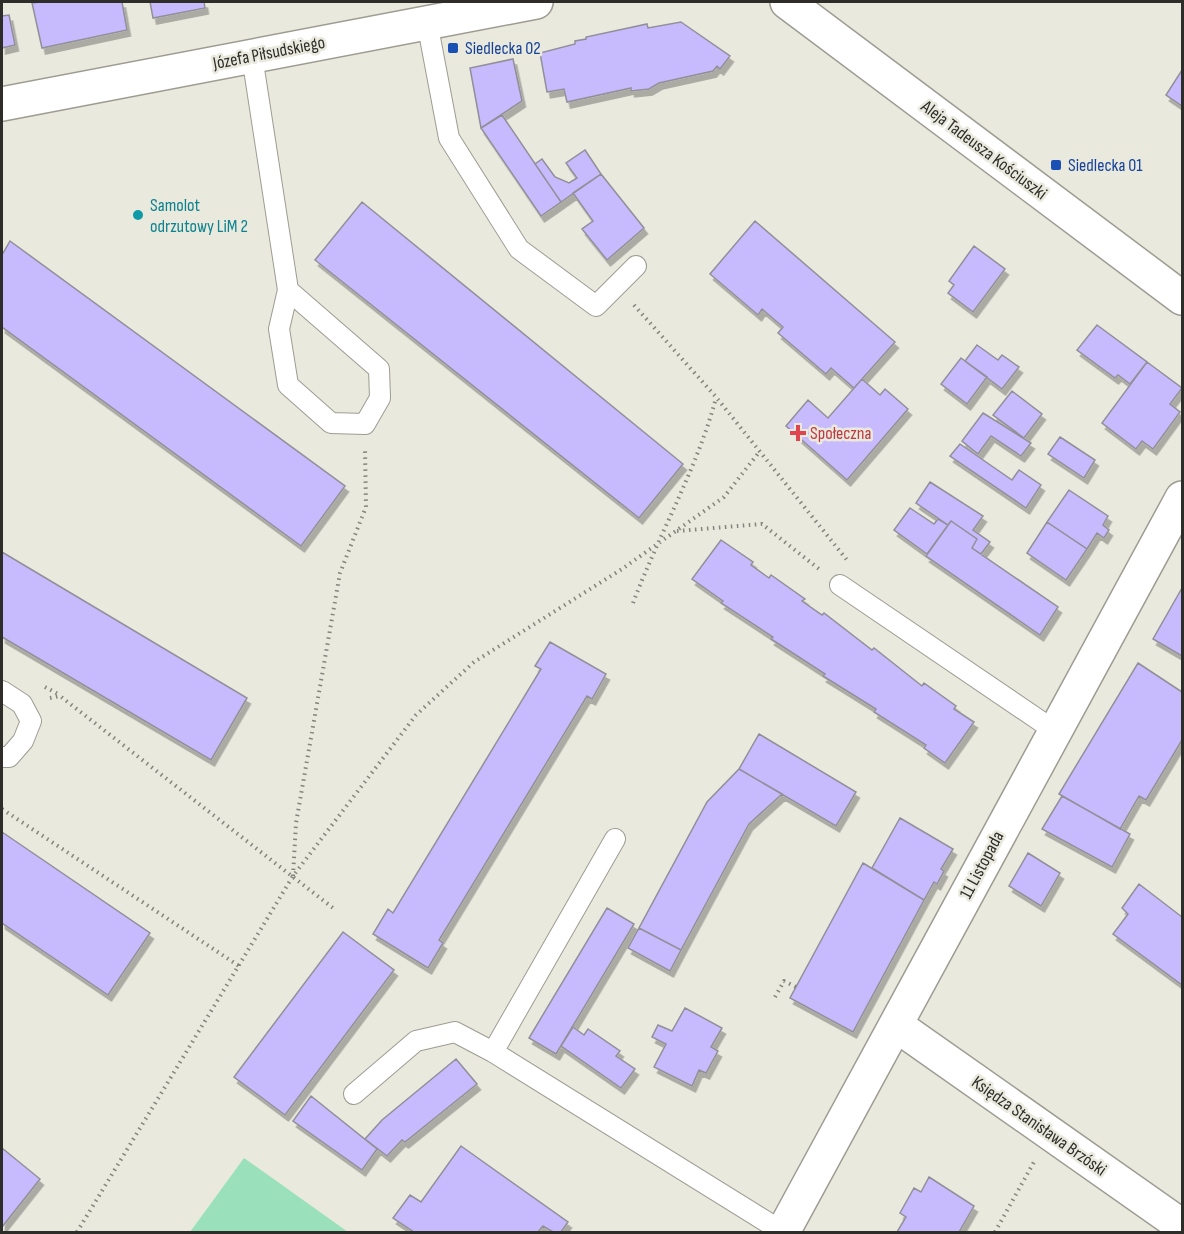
<svg xmlns="http://www.w3.org/2000/svg" width="1184" height="1234" viewBox="0 0 1184 1234" font-family="'Sofia Sans Condensed',sans-serif">
<style>
.green{fill:#9ae1bb}
.building{fill:#c7bafd;stroke:#919099;stroke-width:1.5;filter:url(#shadow)}
.lines{fill:none;stroke-linecap:round;stroke-linejoin:round}
.service-casing{stroke:#9e9c92;stroke-width:22}
.minor-casing{stroke:#9e9c92;stroke-width:36}
.tertiary-casing{stroke:#9e9c92;stroke-width:36}
.secondary-casing{stroke:#9e9c92;stroke-width:36}
.path{stroke:#85847d;stroke-width:4;stroke-dasharray:1.5 4.5;stroke-linecap:butt}
.service{stroke:#fff;stroke-width:20}
.minor{stroke:#fff;stroke-width:33}
.tertiary{stroke:#fff;stroke-width:33}
.secondary{stroke:#fff;stroke-width:33}
.transit-dot{fill:#1a4fb4;stroke:#eae9de;stroke-width:2}
.culture-dot{fill:#0f9aa8;stroke:#eae9de;stroke-width:2}
.health-dot{fill:#e0444e;stroke:#eae9de;stroke-width:2}
.labels{text-anchor:middle;dominant-baseline:central;stroke-width:5;stroke-linejoin:round;paint-order:stroke}
.transit-label{font-size:18px;fill:#164399;stroke:#eae9de;text-anchor:start}
.street-label{font-size:18px;fill:#2e2d29;stroke:#eae9de}
.culture-label{font-size:18px;fill:#0d838f;stroke:#eae9de;text-anchor:start}
.health-label{font-size:18px;fill:#be3a42;stroke:#eae9de;text-anchor:start}
</style>
<defs>
<filter id="shadow"><feDropShadow dx="3.5" dy="6" stdDeviation="0" flood-color="#0004"/></filter>
</defs>
<rect width="100%" height="100%" fill="#eae9de"/>
<path class="green" d="M 244,1158 L 348,1232 L 190,1232 Z"/>
<path class="building" d="M 40,2 L 122,2 L 127,30 L 42,48 L 32,3 Z
M 150,2 L 204,2 L 205,8 L 153,18 Z
M 9,15 L 15,45 L 2,48 L 2,16 Z
M 681,22 L 730,56 L 720,69 L 717,66 L 713,71 L 659,83 L 649,89 L 631,91 L 631,88 L 567,102 L 564,89 L 547,92 L 540,53 L 575,44 L 575,41 L 586,39 L 586,37 L 647,24 L 648,28 Z
M 513,59 L 522,101 L 481,128 L 470,68 Z
M 1182,70 L 1182,106 L 1166,95 Z
M 502,115 L 561,202 L 541,216 L 481,128 Z
M 585,150 L 601,174 L 561,202 L 535,164 L 542,159 L 555,177 L 569,183 L 577,178 L 566,163 Z
M 601,174 L 644,228 L 607,260 L 582,229 L 593,221 L 573,193 Z
M 362,202 L 683,464 L 639,518 L 315,260 Z
M 755,221 L 895,342 L 854,388 L 831,368 L 826,374 L 778,333 L 783,327 L 762,309 L 758,315 L 710,274 Z
M 10,241 L 345,486 L 301,546 L 2,327 L 2,255 Z
M 974,246 L 1005,269 L 973,312 L 948,293 L 954,285 L 949,281 Z
M 1097,325 L 1147,362 L 1130,384 L 1118,375 L 1115,378 L 1077,350 Z
M 977,345 L 998,360 L 1002,355 L 1019,367 L 1002,389 L 965,361 Z
M 961,358 L 987,377 L 967,404 L 941,384 Z
M 1147,362 L 1182,388 L 1170,404 L 1180,412 L 1153,449 L 1142,441 L 1136,449 L 1102,423 Z
M 862,379 L 880,395 L 885,389 L 908,409 L 847,480 L 786,426 L 808,400 L 828,418 Z
M 1012,391 L 1042,414 L 1024,438 L 993,415 Z
M 983,413 L 1031,443 L 1021,456 L 991,436 L 978,454 L 962,441 Z
M 1060,437 L 1095,460 L 1084,478 L 1048,454 Z
M 960,444 L 1012,480 L 1019,470 L 1041,485 L 1026,508 L 950,456 Z
M 930,482 L 983,516 L 973,530 L 990,542 L 981,554 L 972,548 L 977,539 L 951,521 L 948,525 L 916,503 Z
M 1069,490 L 1108,516 L 1103,525 L 1109,530 L 1104,538 L 1097,533 L 1087,549 L 1047,522 Z
M 910,508 L 934,524 L 938,519 L 948,525 L 927,554 L 894,530 Z
M 951,521 L 977,539 L 972,548 L 1058,607 L 1040,635 L 926,556 Z
M 1047,522 L 1087,549 L 1066,580 L 1027,553 Z
M 721,540 L 753,562 L 751,565 L 769,578 L 771,575 L 805,599 L 802,601 L 822,615 L 824,613 L 872,650 L 874,648 L 922,686 L 924,683 L 956,706 L 954,709 L 974,722 L 945,763 L 924,748 L 926,745 L 874,712 L 876,709 L 823,676 L 825,674 L 771,639 L 773,637 L 721,603 L 723,601 L 692,579 Z
M 2,552 L 247,698 L 211,760 L 2,637 Z
M 1182,588 L 1182,656 L 1153,639 Z
M 550,642 L 606,674 L 592,699 L 587,696 L 439,940 L 443,943 L 428,968 L 373,934 L 388,909 L 393,913 L 541,669 L 535,666 Z
M 1138,663 L 1182,692 L 1182,740 L 1146,800 L 1139,796 L 1120,829 L 1059,794 Z
M 759,734 L 856,792 L 836,826 L 739,769 Z
M 739,769 L 782,794 L 749,824 L 681,950 L 639,928 L 707,802 Z
M 1062,796 L 1130,834 L 1112,867 L 1042,829 Z
M 900,818 L 953,849 L 941,869 L 944,871 L 937,884 L 934,882 L 924,900 L 872,868 Z
M 2,832 L 150,933 L 108,995 L 2,923 Z
M 1028,853 L 1060,873 L 1041,906 L 1009,886 Z
M 863,863 L 924,900 L 853,1032 L 790,998 Z
M 1139,884 L 1182,917 L 1182,985 L 1113,934 L 1128,914 L 1122,908 Z
M 607,908 L 634,924 L 556,1054 L 529,1038 Z
M 639,928 L 681,950 L 670,971 L 628,948 Z
M 343,932 L 394,970 L 285,1115 L 234,1077 Z
M 685,1008 L 722,1028 L 711,1047 L 718,1051 L 706,1073 L 699,1070 L 692,1086 L 654,1067 L 666,1044 L 652,1037 L 658,1025 L 672,1031 Z
M 573,1027 L 584,1035 L 588,1029 L 620,1051 L 616,1056 L 635,1069 L 621,1088 L 561,1046 Z
M 456,1059 L 477,1084 L 405,1142 L 402,1140 L 387,1156 L 365,1139 L 382,1120 Z
M 311,1096 L 377,1149 L 362,1170 L 293,1121 Z
M 461,1146 L 568,1222 L 561,1232 L 553,1232 L 543,1226 L 538,1232 L 414,1232 L 393,1218 L 410,1195 L 421,1202 Z
M 2,1148 L 40,1179 L 2,1227 Z
M 929,1177 L 974,1206 L 959,1232 L 897,1232 L 906,1217 L 900,1213 L 914,1188 L 921,1192 Z"/>
<g class="lines">
<g class="service-casing">
<path id="service" d="M 427,22 L 449,138 L 519,249 L 596,306 L 636,266
M 252,56 L 288,290 L 279,329 L 288,385 L 331,423 L 365,424 L 380,398 L 379,369 L 288,290
M 840,585 L 1055,731
M 2,691 L 22,704 L 31,721 L 23,741 L 9,757 L 2,757
M 615,839 L 493,1052 L 783,1232
M 354,1094 L 416,1041 L 455,1032 L 493,1052"/>
</g>
<g class="minor-casing">
<path id="minor" d="M 896,1025 L 1182,1226
M 783,1232 L 1182,498"/>
</g>
<g class="tertiary-casing">
<path id="tertiary" d="M 787,2 L 1182,298"/>
</g>
<g class="secondary-casing">
<path id="secondary" d="M 2,104 L 536,2"/>
</g>
<path class="path" d="M 634,305 L 716,397 L 847,560
M 677,531 L 762,524 L 819,569
M 633,603 C 659,534 697,469 716,398
M 45,687 L 60,695
M 50,698 L 60,696 L 333,908
M 2,809 L 239,966
M 293,876 L 296,823 L 340,573 L 366,507 L 365,449
M 775,997 L 784,981 L 796,987
M 77,1232 L 293,876 L 416,715 L 474,662 L 622,569 L 724,497 L 760,451
M 995,1232 L 1034,1162"/>
<use href="#service" class="service"/>
<use href="#minor" class="minor"/>
<use href="#tertiary" class="tertiary"/>
<use href="#secondary" class="secondary"/>
</g>
<g class="transit-dot">
<rect x="447" y="42" width="12" height="12" rx="3"/>
<rect x="1050" y="159" width="12" height="12" rx="3"/>
</g>
<circle class="culture-dot" cx="138" cy="215" r="6"/>
<path class="health-dot" d="M795 424h6v6h6v6h-6v6h-6v-6h-6v-6h6z"/>
<g class="labels">
<g class="transit-label">
<text x="465" y="48">Siedlecka 02</text>
<text x="1068" y="165">Siedlecka 01</text>
</g>
<g class="street-label">
<text transform="translate(269 53) rotate(-11)">Józefa Piłsudskiego</text>
<text transform="translate(984 150) rotate(37)">Aleja Tadeusza Kościuszki</text>
<text transform="translate(982 865) rotate(-62)">11 Listopada</text>
<text transform="translate(1039 1126) rotate(35)">Księdza Stanisława Brzóski</text>
</g>
<g class="culture-label">
<text x="150" y="205">Samolot<tspan x="150" dy="21">odrzutowy LiM 2</tspan></text>
</g>
<g class="health-label">
<text x="810" y="433">Społeczna</text>
</g>
</g>
<rect width="1184" height="1234" fill="none" stroke="#2e2d29" stroke-width="6"/>
</svg>
